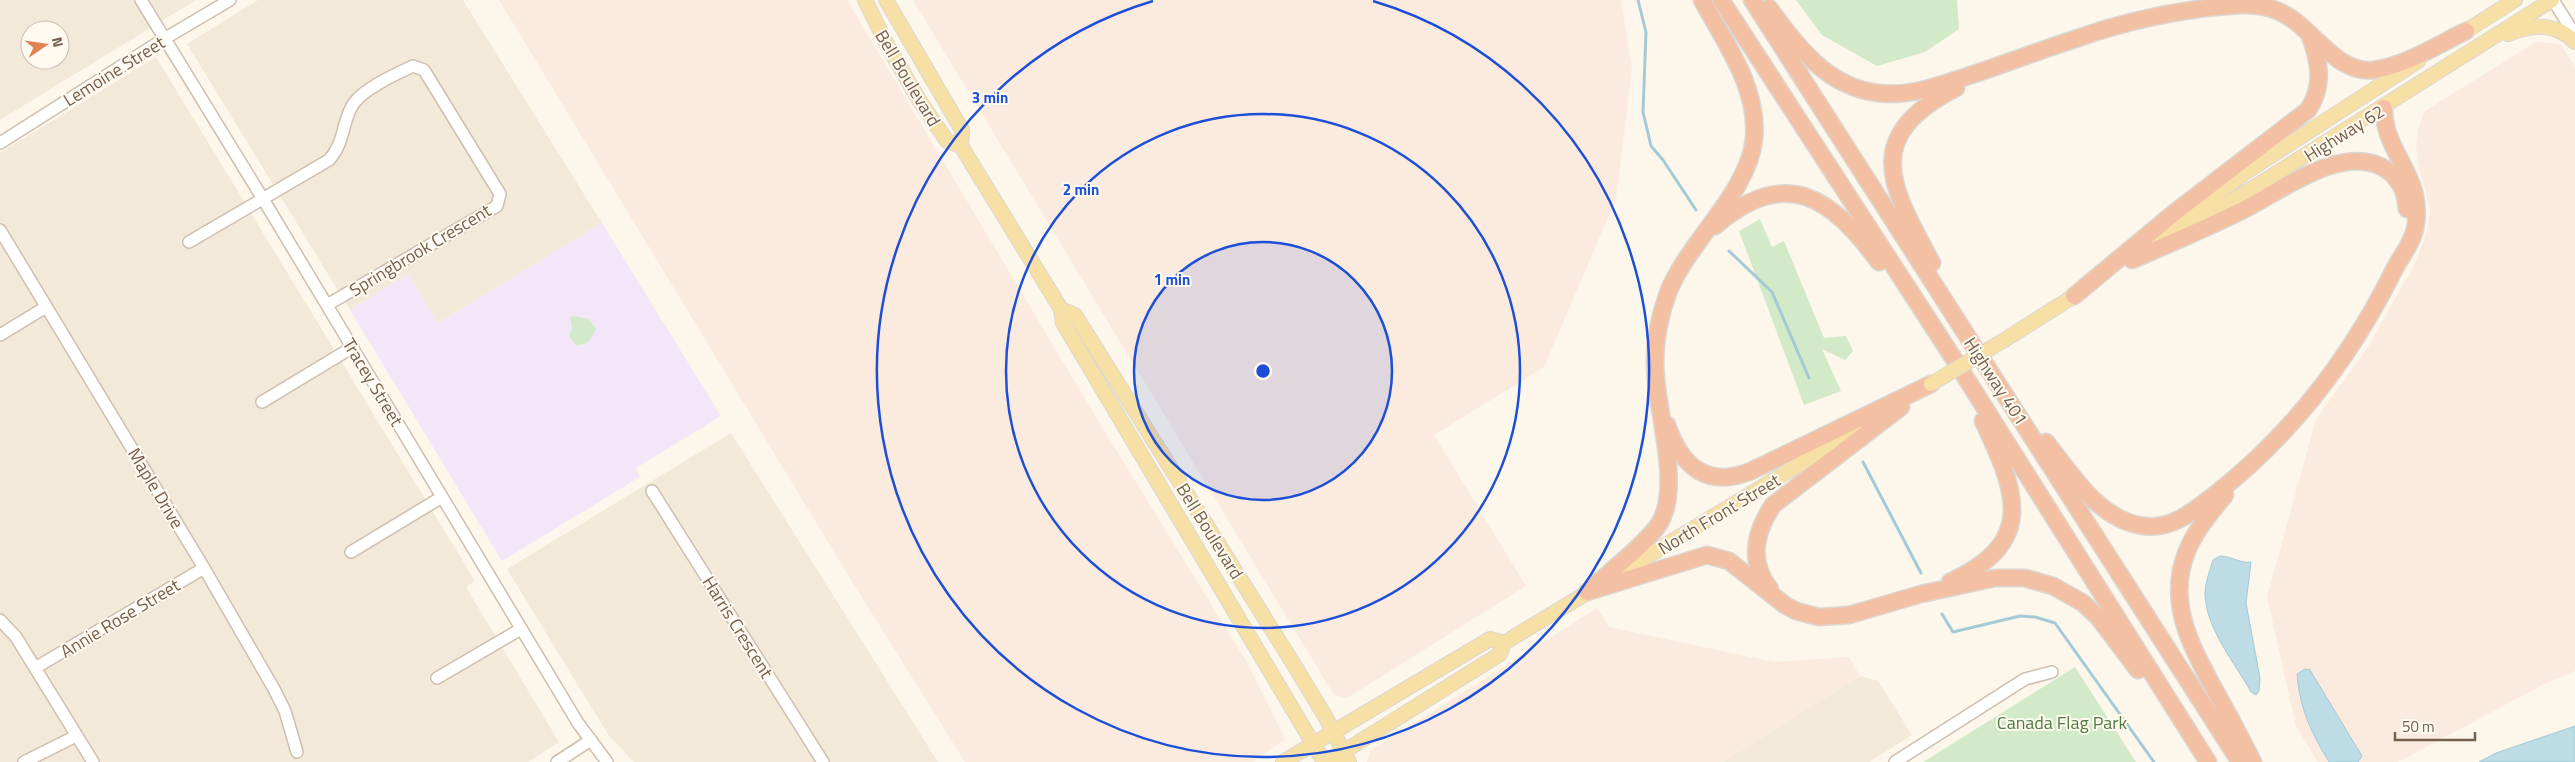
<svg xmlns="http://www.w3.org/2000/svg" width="2575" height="762" viewBox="0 0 2575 762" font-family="'Titillium Web',sans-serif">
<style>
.residential{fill:#f3e9d8;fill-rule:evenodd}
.commercial{fill:#fbeade}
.education{fill:#f4e6f9}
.green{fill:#d2eac8}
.water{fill:#bedce5;stroke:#a5cad7}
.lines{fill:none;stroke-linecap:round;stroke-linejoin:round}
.stream{stroke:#a5cad7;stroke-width:3}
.minor-casing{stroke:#cebfaf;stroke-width:14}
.major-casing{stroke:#dbd6d1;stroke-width:16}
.highway-casing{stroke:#dbd6d1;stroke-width:19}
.minor{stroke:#fff;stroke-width:11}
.major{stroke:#f7e0a5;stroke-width:14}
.highway{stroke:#f3c0a3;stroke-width:16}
.major-bridge-casing{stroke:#dbd6d1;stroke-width:16;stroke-linecap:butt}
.major-bridge{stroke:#f7e0a5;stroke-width:14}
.ring{fill:none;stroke:#1d4ed8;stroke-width:2.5}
.labels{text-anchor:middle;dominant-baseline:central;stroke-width:4;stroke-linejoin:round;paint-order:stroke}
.street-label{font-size:18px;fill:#76604d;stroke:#fefaf0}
.park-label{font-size:18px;fill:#507b45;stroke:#fefaf0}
.centre{fill:#1d4ed8;stroke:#fefaf0;stroke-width:2.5}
.ring-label{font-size:15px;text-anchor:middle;font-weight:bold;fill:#1d4ed8;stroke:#fefaf0;stroke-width:4;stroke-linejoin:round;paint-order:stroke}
</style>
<rect width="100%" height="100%" fill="#fcf7ea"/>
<path class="residential" d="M 0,0 L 196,0 L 0,120 ZM 30,30 L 60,30 L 60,60 L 30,60 Z
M 258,0 L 463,0 L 602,223 L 438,323 L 408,274 L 350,310 L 187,44 Z
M 156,57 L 475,581 L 466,587 L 559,742 L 528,762 L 0,762 L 0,153 Z
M 731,433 L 938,762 L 634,762 L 609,736 L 507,569 Z
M 1860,676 L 1878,681 L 1912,735 L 1869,762 L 1723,762 Z"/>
<path class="commercial" d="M 499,0 L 847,0 L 1097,419 L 1248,664 L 1285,739 L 1253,762 L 965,762 L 848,575 Z
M 913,0 L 1621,0 L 1632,69 L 1616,199 L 1544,367 L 1434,435 L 1526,586 L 1347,698 L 1334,695 Z
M 2536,42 L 2560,44 L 2575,66 L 2575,671 L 2546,683 L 2398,762 L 2318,762 L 2296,726 L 2267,597 L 2316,419 L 2368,347 L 2413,267 L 2424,241 L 2429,222 L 2430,207 L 2418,163 L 2416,144 L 2419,126 L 2425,111 Z
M 1597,608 L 1609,627 L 1774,662 L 1849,657 L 1860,676 L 1723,762 L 1367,762 L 1370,751 Z"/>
<path class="education" d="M 602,223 L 721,416 L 636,468 L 640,477 L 502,561 L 350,310 L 408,274 L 438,323 Z"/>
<path class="green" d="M 1796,0 L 1957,0 L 1959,29 L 1925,52 L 1877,66 L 1822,35 Z
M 1760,219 L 1772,247 L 1784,241 L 1824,338 L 1846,336 L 1853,351 L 1845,360 L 1822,349 L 1841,391 L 1804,405 L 1739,231 Z
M 575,316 L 589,319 L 596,329 C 591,339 588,345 576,345 L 569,336 L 572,328 L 570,317 Z
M 2075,667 L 2136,762 L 1923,762 Z"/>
<path class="water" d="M 2220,556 C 2232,556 2240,564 2251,562 L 2246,603 L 2260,678 L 2259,691 L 2256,695 L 2251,692 C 2235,663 2206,629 2205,594 C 2205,583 2210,570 2213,560 Z
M 2305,669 L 2310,670 L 2362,756 L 2358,762 L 2329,762 C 2311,732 2300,710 2297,674 Z
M 2575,726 L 2575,762 L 2479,762 L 2496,753 Z"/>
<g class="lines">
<path class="stream" d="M 1638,0 L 1646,32 L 1643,112 L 1651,146 L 1663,160 L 1696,210
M 1729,251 L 1772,292 L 1809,378
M 1863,462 L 1921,573
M 1942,614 L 1953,632 L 2020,616 L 2035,617 L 2055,623 L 2154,762"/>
<g class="minor-casing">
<path id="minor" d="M 141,0 L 263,199 L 578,723 L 607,762
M 2553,0 L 2575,35
M 0,143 L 164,39 L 230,0
M 0,230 L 204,568 L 274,689 L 285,711 L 297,752
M 189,242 L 329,160 C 346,141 342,119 354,103 C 365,88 396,74 413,66 L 424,70 L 500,194 L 497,206 L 327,305
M 0,335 L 46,307
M 262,402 L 353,347
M 652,491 L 823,762
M 351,552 L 442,497
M 0,620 L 16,637 L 93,762
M 35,668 L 204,568
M 437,678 L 521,629
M 24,762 L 76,736
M 557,762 L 591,740
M 1895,762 L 2025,679 L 2052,672"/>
</g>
<g class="major-casing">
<path id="major" d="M 865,0 L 886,43 L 919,100 L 947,141 L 961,146
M 886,0 L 962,130 L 961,146 L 1061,309 L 1063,323 L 1324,762
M 2508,34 C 2532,24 2555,22 2575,42
M 2458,36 L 2515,0
M 2191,227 L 2552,0
M 2142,252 L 2246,172 L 2418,61
M 1061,309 L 1075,315 L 1291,660 L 1325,716 L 1349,762
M 2006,339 L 2082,291
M 1283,762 L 1490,639 L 1504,643
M 1327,762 L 1500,654 L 1504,643 L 1876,418"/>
</g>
<g class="highway-casing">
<path id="highway" d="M 1721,0 L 1952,356 L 2208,762
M 1752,0 L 2240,762
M 1769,8 C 1798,47 1827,87 1878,93 C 1909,97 1937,86 1965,77 C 2002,65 2038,51 2075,39 C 2123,22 2177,10 2227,6 C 2244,4 2264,4 2280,12 C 2312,26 2335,74 2373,70 C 2405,66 2437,45 2466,31
M 1715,226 C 1786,165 1831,197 1879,262
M 2132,260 C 2169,244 2207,228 2243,210 C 2281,191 2345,141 2387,170 C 2400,179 2406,194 2407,209
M 1932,263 C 1891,187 1860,137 1956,88
M 2074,296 L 2174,213 L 2308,110 C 2325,85 2319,60 2309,33
M 1667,425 C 1681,466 1707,489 1751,471 L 1931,384
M 2046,442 C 2072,474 2098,520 2144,526 C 2173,530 2196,509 2217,493 C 2294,432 2353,354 2396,266 C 2403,254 2412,243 2415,229 C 2426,176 2383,154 2384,108
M 2225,495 C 2211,512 2195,531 2187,551 C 2167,600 2189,642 2212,685 C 2226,710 2240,736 2253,762
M 1950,582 C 2037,542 2017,493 1983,421
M 1591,589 C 1610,571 1646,544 1659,524 C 1681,489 1659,419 1656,379 C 1653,350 1658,320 1668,293 C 1687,243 1749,192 1754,139 C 1759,88 1725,43 1702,0
M 1770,589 C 1748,561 1755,532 1773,505 L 1901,407
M 1587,592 L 1707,555 L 1729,561 L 1785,605 L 1796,611 L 1819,617 L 1849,615 L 1921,594 L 1995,578 L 2025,578 L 2053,586 L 2083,603 L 2098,617 L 2138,670"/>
</g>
<use href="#minor" class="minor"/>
<use href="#major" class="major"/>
<use href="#highway" class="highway"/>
<g class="major-bridge-casing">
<path id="major-bridge" d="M 1931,384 L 2006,339"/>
</g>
<use href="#major-bridge" class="major-bridge"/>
</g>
<circle cx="1263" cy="371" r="129" fill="#1d4ed8" fill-opacity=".12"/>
<g class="ring">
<circle cx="1263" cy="371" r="129"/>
<circle cx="1263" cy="371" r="257"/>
<path d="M1373 1A386 386 0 1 1 1153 1"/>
</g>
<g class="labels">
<g class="street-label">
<text transform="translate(114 71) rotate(-32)">Lemoine Street</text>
<text transform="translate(908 78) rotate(59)">Bell Boulevard</text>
<text transform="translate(2344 133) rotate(-32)">Highway 62</text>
<text transform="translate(420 250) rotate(-31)">Springbrook Crescent</text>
<text transform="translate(1996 381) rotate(57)">Highway 401</text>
<text transform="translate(373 382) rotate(59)">Tracey Street</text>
<text transform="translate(156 488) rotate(59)">Maple Drive</text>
<text transform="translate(1719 514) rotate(-31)">North Front Street</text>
<text transform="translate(1210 531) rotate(58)">Bell Boulevard</text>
<text transform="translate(120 618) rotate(-31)">Annie Rose Street</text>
<text transform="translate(738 627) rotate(58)">Harris Crescent</text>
</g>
<g class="park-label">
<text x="2062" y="722">Canada Flag Park</text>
</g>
</g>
<circle cx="1263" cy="371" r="8" class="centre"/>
<g class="ring-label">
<text x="990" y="103">3 min</text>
<text x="1081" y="195">2 min</text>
<text x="1172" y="285">1 min</text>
</g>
<g transform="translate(45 45) rotate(77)"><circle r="24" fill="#fefaf0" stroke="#c8bcaf"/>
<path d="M0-4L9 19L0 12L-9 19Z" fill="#e08154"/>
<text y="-8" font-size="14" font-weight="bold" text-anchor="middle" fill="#76604d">N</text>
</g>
<path d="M2395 732v8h80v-8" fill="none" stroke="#76604d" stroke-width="2.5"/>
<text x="2402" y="732" font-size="15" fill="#76604d" stroke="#fefaf0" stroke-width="4" paint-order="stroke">50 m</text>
</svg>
